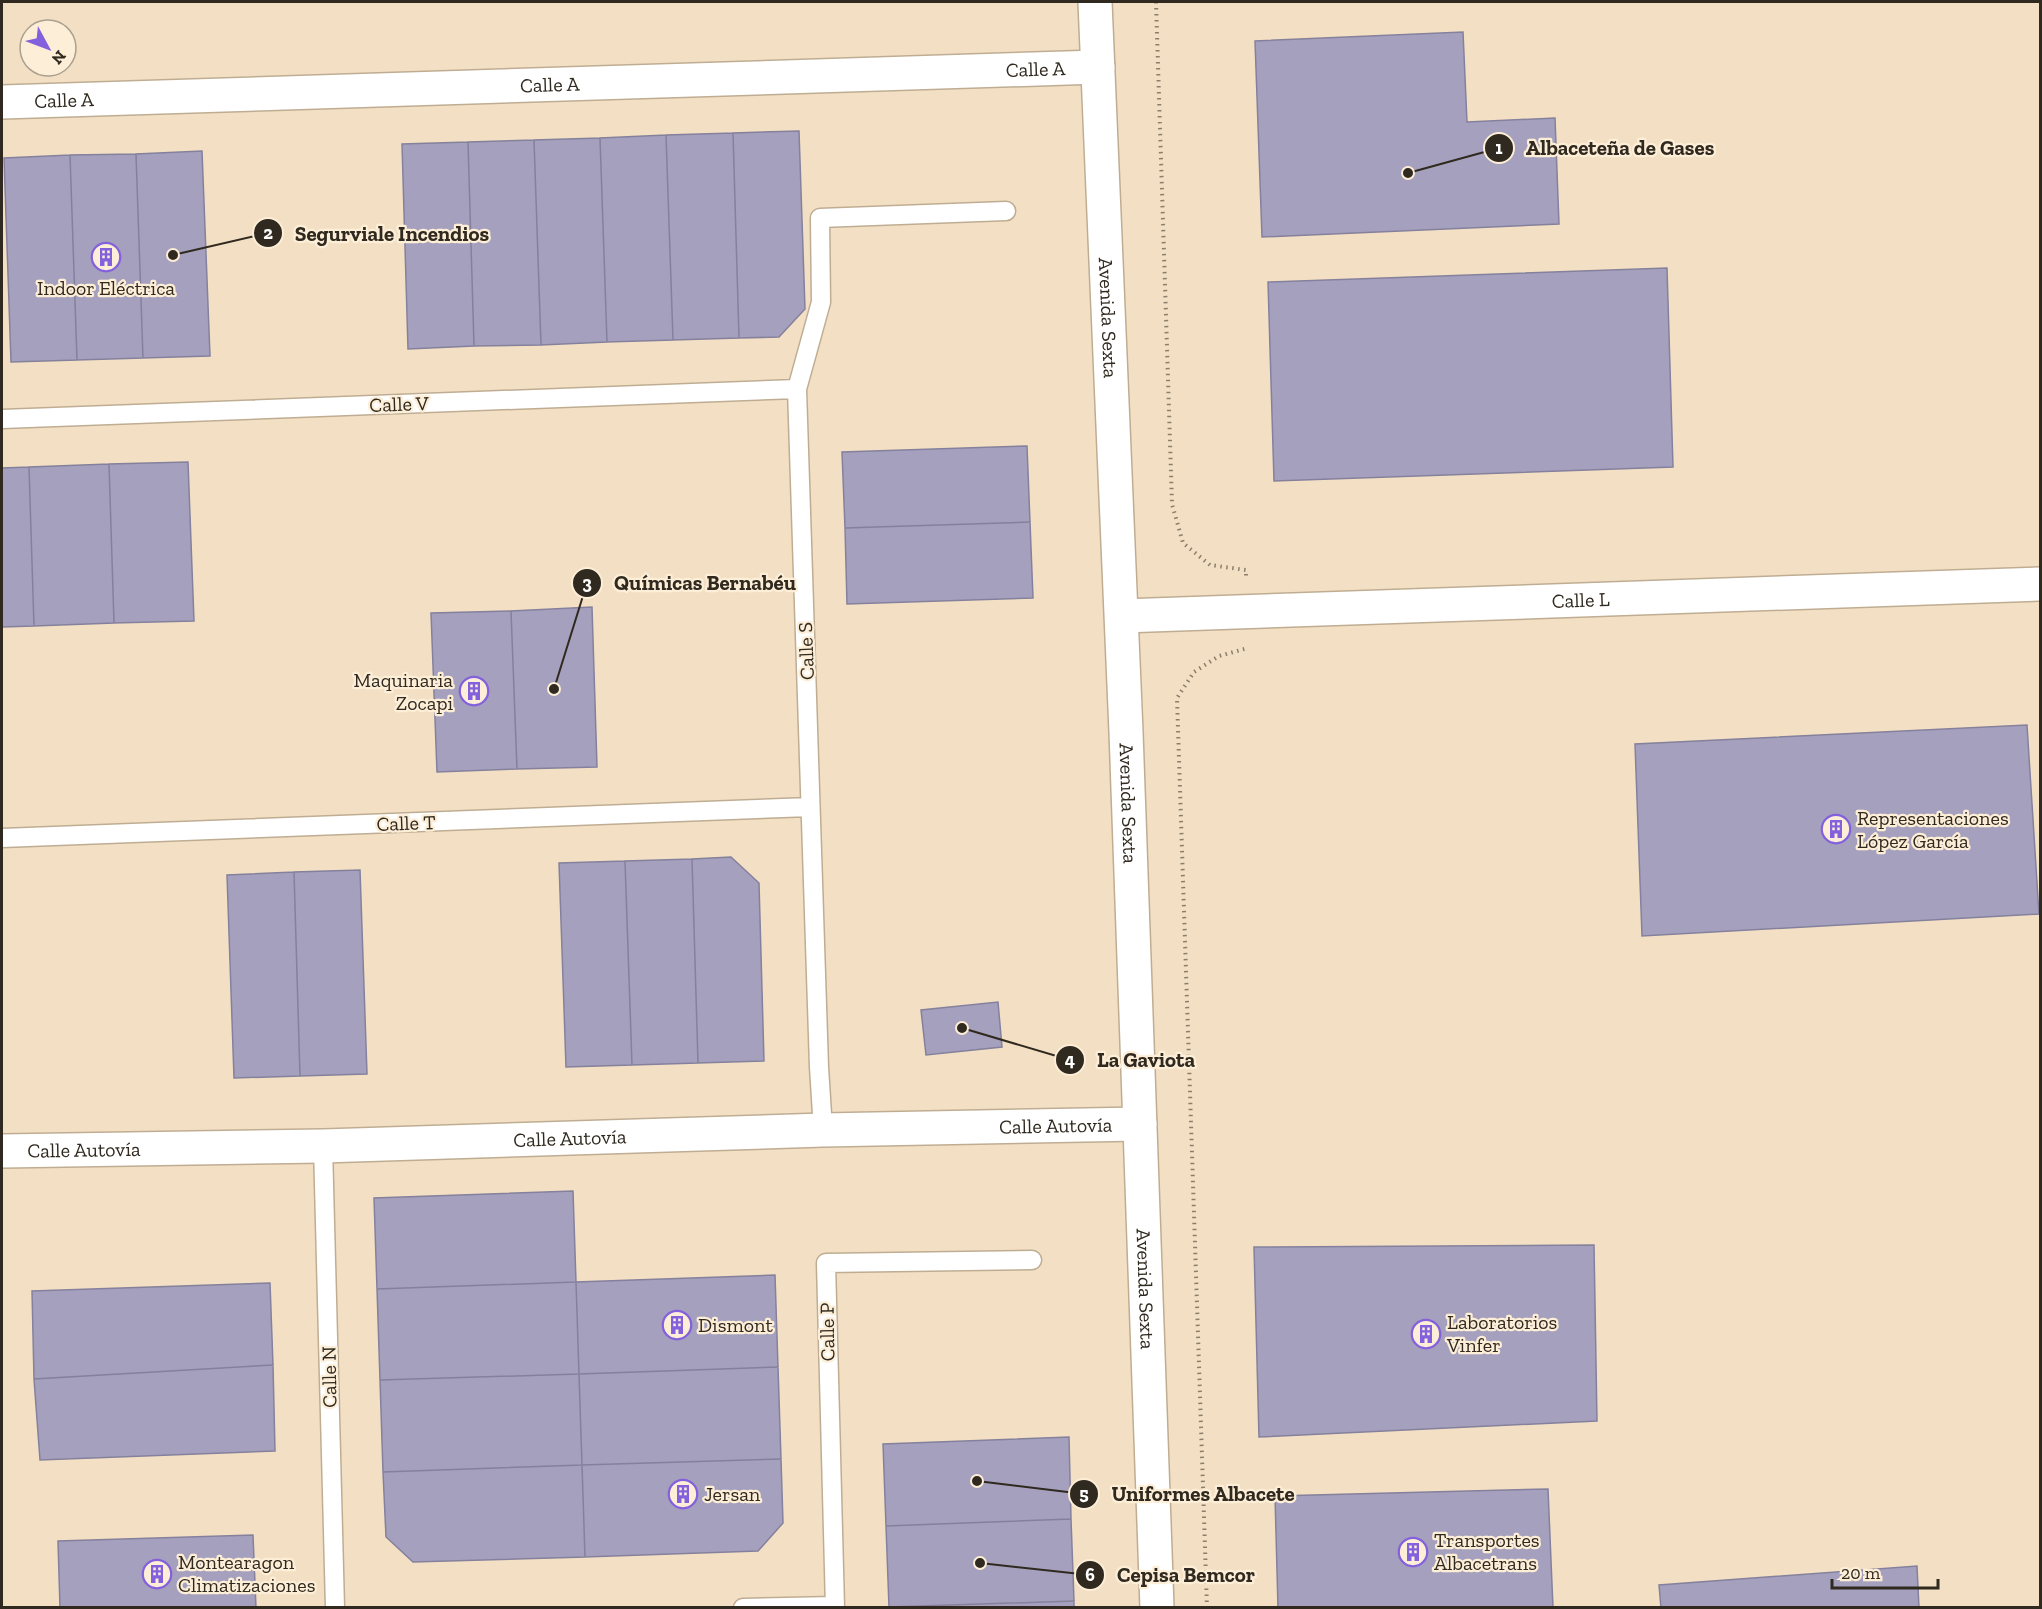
<svg xmlns="http://www.w3.org/2000/svg" width="2042" height="1609" viewBox="0 0 2042 1609" font-family="'Zilla Slab',serif">
<style>
.building{fill:#a4a0bd;stroke:#85819d;stroke-width:1.5}
.lines{fill:none;stroke-linecap:round;stroke-linejoin:round}
.lane-casing{stroke:#bfad93;stroke-width:21}
.street-casing{stroke:#bfad93;stroke-width:36}
.path{stroke:#8b7f6c;stroke-width:4;stroke-dasharray:1.5 4.5;stroke-linecap:butt}
.lane{stroke:#fff;stroke-width:18}
.street{stroke:#fff;stroke-width:33}
.labels{text-anchor:middle;dominant-baseline:central;stroke-width:4.5;stroke-linejoin:round;paint-order:stroke}
.street-label{font-size:20px;fill:#30291f;stroke:#fdeed8}
.poi-label{font-size:20px;fill:#30291f;stroke:#fdeed8;text-anchor:start}
.leader{fill:none;stroke:#30291f;stroke-width:2}
.callout-dot{fill:#30291f;stroke:#fdeed8;stroke-width:2}
.mark-label{font-size:18px;text-anchor:middle;font-weight:bold;fill:#fff}
.callout-label{font-size:21px;text-anchor:middle;font-weight:bold;fill:#30291f;stroke:#fdeed8;stroke-width:4.5;stroke-linejoin:round;paint-order:stroke}
</style>
<rect width="100%" height="100%" fill="#f3e0c4"/>
<path class="building" d="M 1463,32 L 1467,122 L 1555,118 L 1559,224 L 1262,237 L 1255,41 Z
M 799,131 L 805,309 L 779,337 L 739,338 L 733,133 Z
M 733,133 L 739,338 L 673,340 L 666,135 Z
M 666,135 L 673,340 L 607,342 L 600,138 Z
M 600,138 L 607,342 L 541,345 L 534,140 Z
M 534,140 L 541,345 L 474,346 L 468,142 Z
M 468,142 L 474,346 L 408,349 L 402,144 Z
M 202,151 L 210,356 L 143,358 L 136,154 Z
M 136,154 L 143,358 L 77,360 L 70,155 Z
M 70,155 L 77,360 L 11,362 L 4,158 Z
M 1667,268 L 1673,467 L 1274,481 L 1268,282 Z
M 1027,446 L 1030,522 L 845,528 L 842,452 Z
M 188,462 L 194,621 L 114,623 L 109,464 Z
M 109,464 L 114,623 L 34,626 L 29,467 Z
M 29,467 L 34,626 L 2,627 L 2,468 Z
M 1030,522 L 1033,598 L 847,604 L 845,528 Z
M 592,607 L 597,767 L 517,769 L 511,611 Z
M 511,611 L 517,769 L 437,772 L 431,613 Z
M 2027,725 L 2039,914 L 1642,936 L 1635,744 Z
M 731,857 L 759,883 L 764,1061 L 698,1063 L 692,859 Z
M 692,859 L 698,1063 L 632,1065 L 625,861 Z
M 625,861 L 632,1065 L 566,1067 L 559,863 Z
M 360,870 L 367,1074 L 300,1076 L 294,872 Z
M 294,872 L 300,1076 L 234,1078 L 227,875 Z
M 998,1002 L 1002,1047 L 926,1055 L 921,1010 Z
M 573,1191 L 576,1282 L 377,1289 L 374,1198 Z
M 1594,1245 L 1597,1421 L 1259,1437 L 1254,1247 Z
M 775,1275 L 778,1367 L 579,1374 L 576,1282 Z
M 576,1282 L 579,1374 L 380,1380 L 377,1289 Z
M 270,1283 L 273,1365 L 34,1379 L 32,1291 Z
M 273,1365 L 275,1451 L 40,1460 L 34,1379 Z
M 778,1367 L 781,1459 L 582,1465 L 579,1374 Z
M 579,1374 L 582,1465 L 383,1472 L 380,1380 Z
M 1069,1437 L 1071,1519 L 886,1526 L 883,1444 Z
M 781,1459 L 783,1523 L 758,1551 L 585,1557 L 582,1465 Z
M 582,1465 L 585,1557 L 413,1562 L 386,1537 L 383,1472 Z
M 1548,1489 L 1553,1608 L 1278,1608 L 1275,1496 Z
M 1071,1519 L 1074,1601 L 889,1607 L 886,1526 Z
M 253,1535 L 256,1608 L 60,1608 L 58,1541 Z
M 1917,1566 L 1919,1608 L 1661,1608 L 1659,1585 Z
M 1074,1601 L 1074,1608 L 889,1607 Z"/>
<g class="lines">
<g class="lane-casing">
<path id="lane" d="M 2,419 L 797,389
M 2,838 L 810,807
M 823,1130 L 819,1067 L 797,389 L 821,302 L 820,218 L 1006,211
M 323,1146 L 335,1608
M 743,1608 L 834,1606
M 835,1608 L 826,1263 L 1032,1260"/>
</g>
<g class="street-casing">
<g id="street">
<path id="s1" d="M 1095,2 L 1126,732 L 1157,1608"/>
<path id="s2" d="M 2,102 L 1098,67"/>
<path id="s3" d="M 1122,616 L 2040,584"/>
<path id="s4" d="M 2,1151 L 323,1146 L 823,1130 L 1140,1124"/>
</g>
</g>
<path class="path" d="M 1156,2 L 1172,504 L 1183,543 L 1210,565 L 1246,570 L 1246,577
M 1207,1608 L 1177,698 L 1194,672 L 1219,656 L 1248,648"/>
<use href="#lane" class="lane"/>
<use href="#street" class="street"/>
</g>
<defs>
<g id="building-ring" transform="scale(1.5)"><circle r="9.5" fill="#fdeed8" stroke="#8361dc" stroke-width="1.5"/><path d="M-4-6H4V6H1V3H-1V6H-4ZM-2.5-4.3h1.7v1.8h-1.7ZM.8-4.3h1.7v1.8H.8ZM-2.5-1h1.7V.8h-1.7ZM.8-1h1.7V.8H.8Z" fill="#8361dc"/></g>
</defs>
<g fill-rule="evenodd">
<use href="#building-ring" x="106" y="257"/>
<use href="#building-ring" x="474" y="691"/>
<use href="#building-ring" x="1836" y="829"/>
<use href="#building-ring" x="677" y="1325"/>
<use href="#building-ring" x="1426" y="1334"/>
<use href="#building-ring" x="683" y="1494"/>
<use href="#building-ring" x="1413" y="1552"/>
<use href="#building-ring" x="157" y="1574"/>
</g>
<g class="labels">
<g class="street-label">
<text stroke="none"><textPath href="#s2" startOffset="1034">Calle A</textPath></text>
<text stroke="none"><textPath href="#s2" startOffset="548">Calle A</textPath></text>
<text stroke="none"><textPath href="#s2" startOffset="62">Calle A</textPath></text>
<text stroke="none"><textPath href="#s1" startOffset="316">Avenida Sexta</textPath></text>
<text transform="translate(399 404) rotate(-2)">Calle V</text>
<text stroke="none"><textPath href="#s3" startOffset="459">Calle L</textPath></text>
<text transform="translate(806 651) rotate(-92)">Calle S</text>
<text stroke="none"><textPath href="#s1" startOffset="802">Avenida Sexta</textPath></text>
<text transform="translate(406 823) rotate(-2)">Calle T</text>
<text stroke="none"><textPath href="#s4" startOffset="1054">Calle Autovía</textPath></text>
<text stroke="none"><textPath href="#s4" startOffset="568">Calle Autovía</textPath></text>
<text stroke="none"><textPath href="#s4" startOffset="82">Calle Autovía</textPath></text>
<text stroke="none"><textPath href="#s1" startOffset="1288">Avenida Sexta</textPath></text>
<text transform="translate(827 1332) rotate(-91)">Calle P</text>
<text transform="translate(329 1377) rotate(-91)">Calle N</text>
</g>
<g class="poi-label">
<text x="106" y="288" text-anchor="middle">Indoor Eléctrica</text>
<text x="453" y="680" text-anchor="end">Maquinaria<tspan x="453" dy="23">Zocapi</tspan></text>
<text x="1857" y="818">Representaciones<tspan x="1857" dy="23">López García</tspan></text>
<text x="1447" y="1322">Laboratorios<tspan x="1447" dy="23">Vinfer</tspan></text>
<text x="698" y="1325">Dismont</text>
<text x="704" y="1494">Jersan</text>
<text x="1434" y="1540">Transportes<tspan x="1434" dy="23">Albacetrans</tspan></text>
<text x="178" y="1562">Montearagon<tspan x="178" dy="23">Climatizaciones</tspan></text>
</g>
</g>
<path class="leader" d="M1408 173L1499 148M173 255L268 233M554 689L587 583M962 1028L1070 1060M977 1481L1084 1494M980 1563L1090 1575"/>
<g class="callout-dot">
<circle cx="1408" cy="173" r="6"/>
<circle cx="173" cy="255" r="6"/>
<circle cx="554" cy="689" r="6"/>
<circle cx="962" cy="1028" r="6"/>
<circle cx="977" cy="1481" r="6"/>
<circle cx="980" cy="1563" r="6"/>
<circle cx="1499" cy="148" r="15"/>
<circle cx="268" cy="233" r="15"/>
<circle cx="587" cy="583" r="15"/>
<circle cx="1070" cy="1060" r="15"/>
<circle cx="1084" cy="1494" r="15"/>
<circle cx="1090" cy="1575" r="15"/>
</g>
<g class="mark-label">
<text x="1499" y="154">1</text>
<text x="268" y="239">2</text>
<text x="587" y="589">3</text>
<text x="1070" y="1066">4</text>
<text x="1084" y="1500">5</text>
<text x="1090" y="1581">6</text>
</g>
<g class="callout-label">
<text x="1620" y="155">Albaceteña de Gases</text>
<text x="392" y="241">Segurviale Incendios</text>
<text x="705" y="590">Químicas Bernabéu</text>
<text x="1146" y="1067">La Gaviota</text>
<text x="1203" y="1501">Uniformes Albacete</text>
<text x="1186" y="1582">Cepisa Bemcor</text>
</g>
<rect width="2042" height="1609" fill="none" stroke="#30291f" stroke-width="6"/>
<g transform="translate(48 48) rotate(131)"><circle r="28" fill="#fdeed8" stroke="#ab9f8e" stroke-width="1.5"/>
<path d="M0-4.5L10 22L0 15L-10 22Z" fill="#8361dc"/>
<text y="-9" font-size="16" font-weight="bold" text-anchor="middle" fill="#30291f">N</text>
</g>
<path d="M1832 1579v9h106v-9" fill="none" stroke="#30291f" stroke-width="3"/>
<text x="1841" y="1579" font-size="18" fill="#30291f" stroke="#fdeed8" stroke-width="4.5" paint-order="stroke">20 m</text>
</svg>
